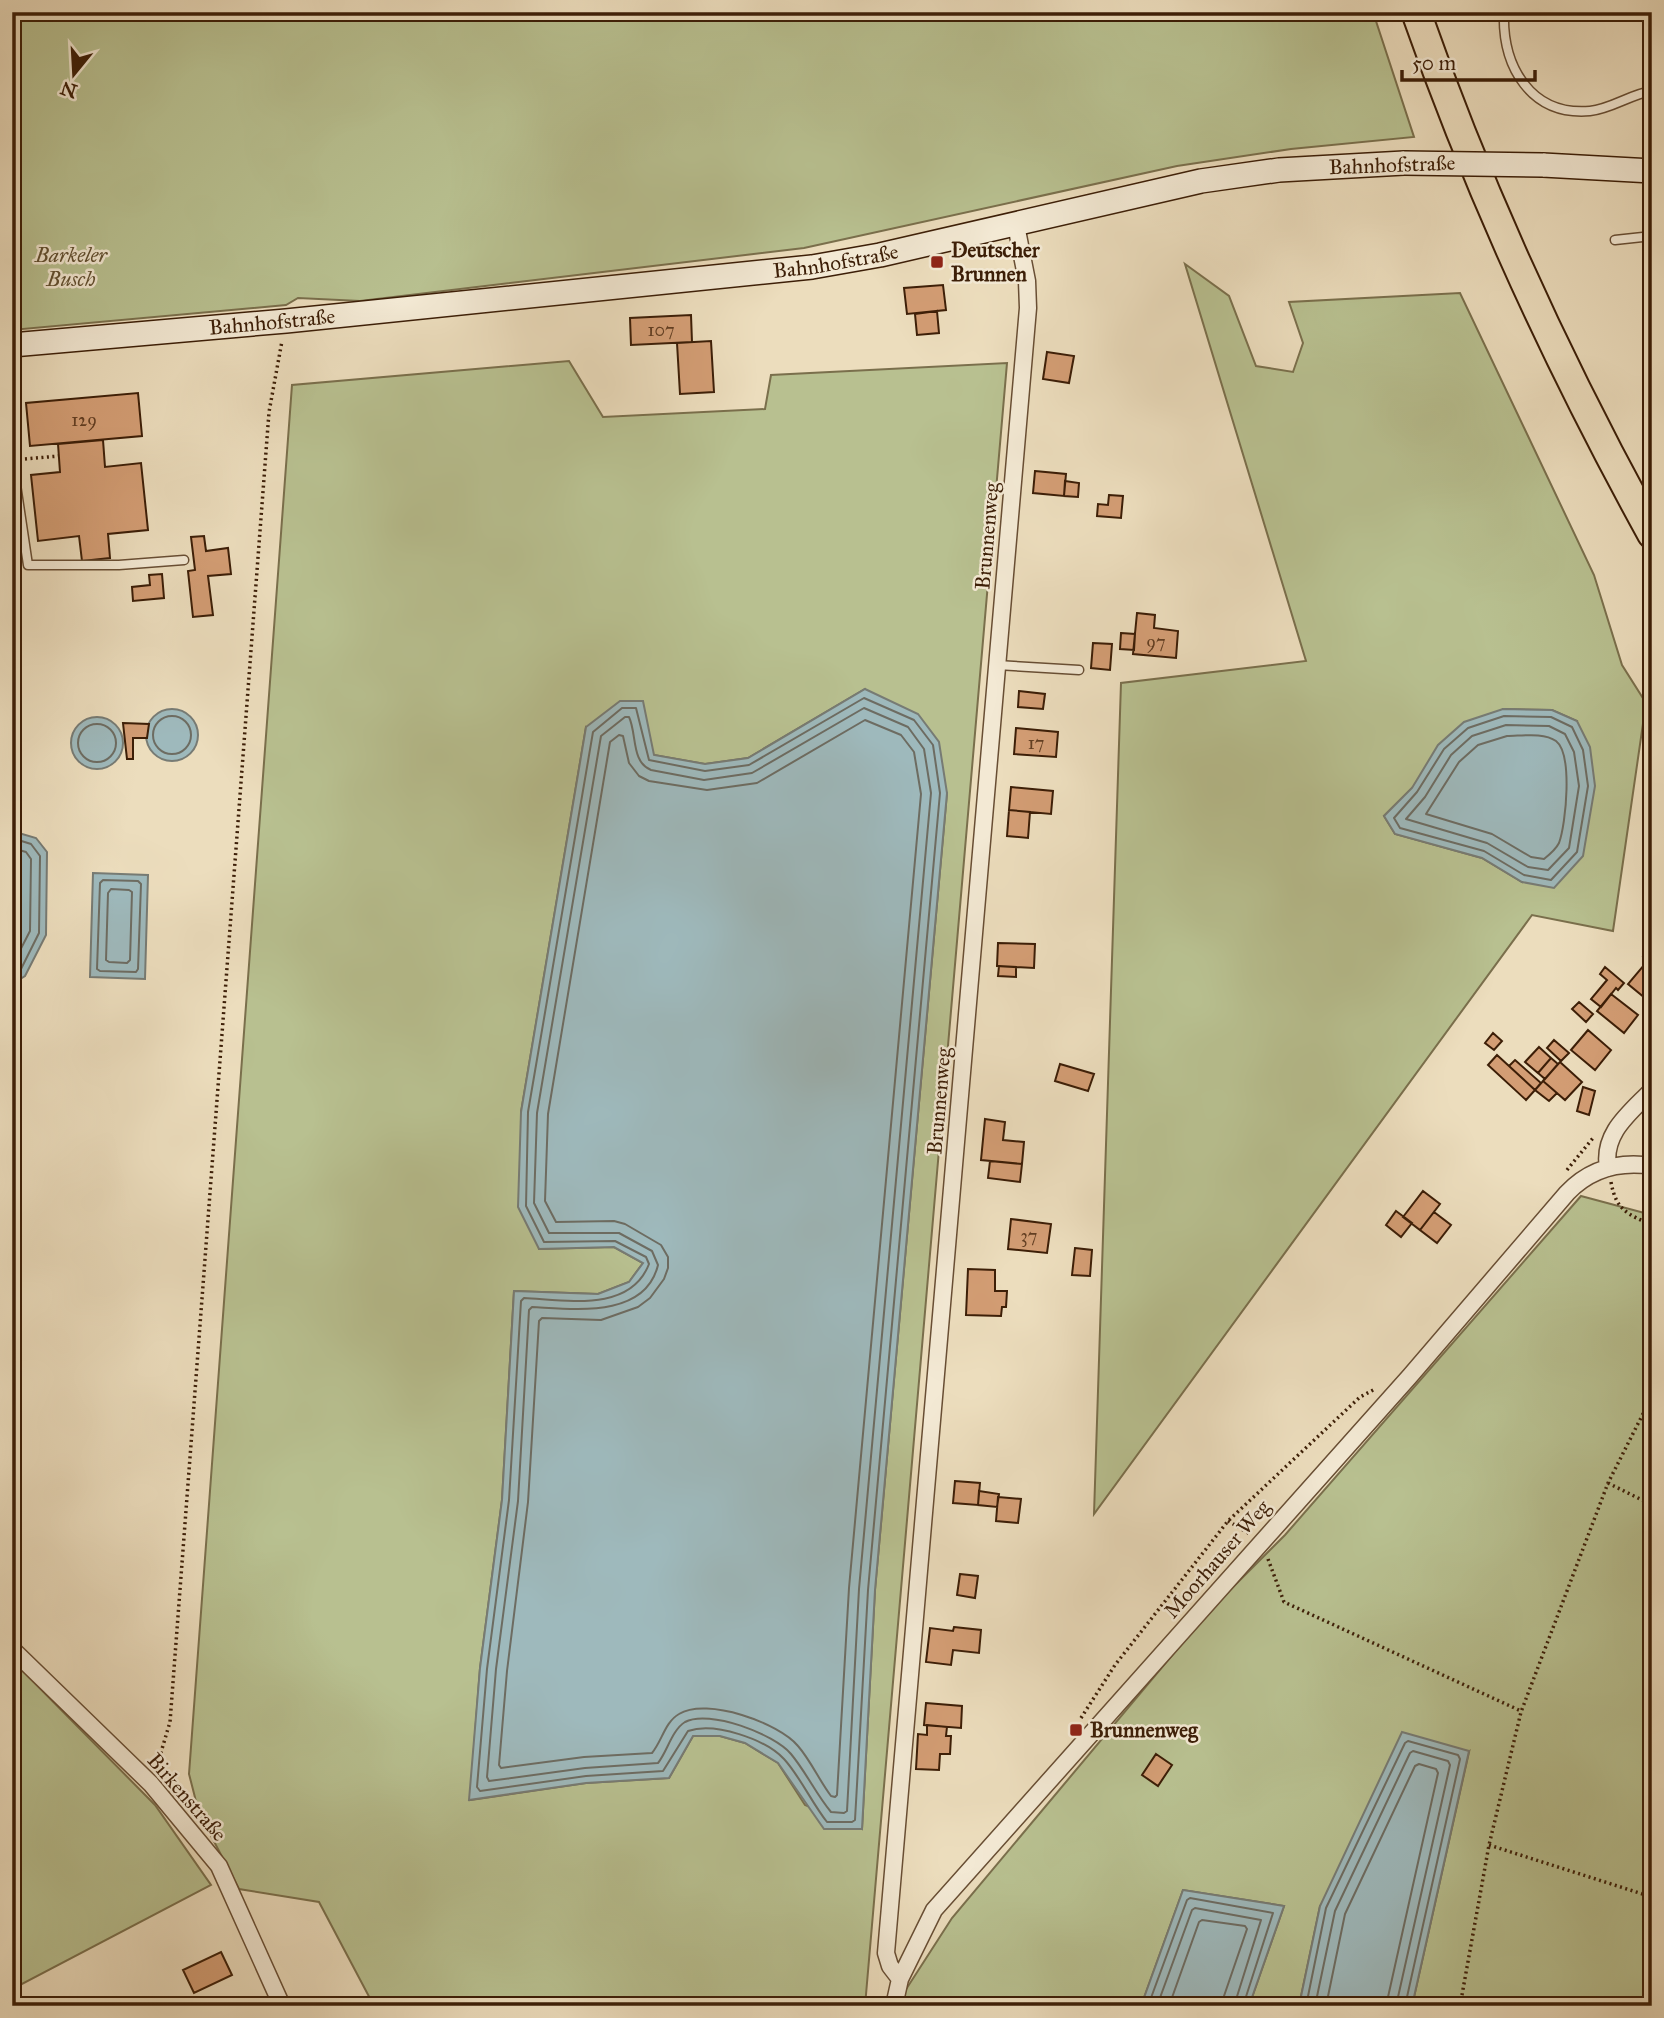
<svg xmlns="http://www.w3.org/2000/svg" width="1664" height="2018" viewBox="0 0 1664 2018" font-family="'IM FELL Great Primer',serif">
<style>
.green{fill:#b8c090;stroke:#7a6f4c;stroke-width:2;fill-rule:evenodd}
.water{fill:#9eb9bc;stroke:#777b74;stroke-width:2}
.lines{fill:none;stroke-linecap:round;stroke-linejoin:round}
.shore{stroke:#6d6c62;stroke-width:2}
.building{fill:#d39d74;stroke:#3c1e07;stroke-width:2}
.lane-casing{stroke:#684e34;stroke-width:11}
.street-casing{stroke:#684e34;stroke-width:19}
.secondary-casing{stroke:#3c1e07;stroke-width:26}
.highway-casing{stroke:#3c1e07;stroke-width:32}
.path{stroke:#3c1e07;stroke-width:3.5;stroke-dasharray:2 3.5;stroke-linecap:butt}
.lane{stroke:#f3e9d4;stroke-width:8}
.street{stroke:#f3e9d4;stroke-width:16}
.secondary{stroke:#f3e9d4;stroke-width:23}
.highway{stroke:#ecddbd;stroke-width:28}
.secondary-bridge-casing{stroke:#3c1e07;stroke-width:26;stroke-linecap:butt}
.secondary-bridge{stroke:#f3e9d4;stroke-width:23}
.poi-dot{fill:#8f2418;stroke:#f3e9d4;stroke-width:2.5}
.labels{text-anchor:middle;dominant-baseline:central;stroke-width:5;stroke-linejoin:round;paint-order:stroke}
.number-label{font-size:18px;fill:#623e22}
.street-label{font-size:21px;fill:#3c1e07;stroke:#f3e9d4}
.poi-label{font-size:21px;font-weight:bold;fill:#3c1e07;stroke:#f3e9d4;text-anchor:start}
.park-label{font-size:21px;font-style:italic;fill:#614f30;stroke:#f3e9d4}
</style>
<rect width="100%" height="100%" fill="#ecddbd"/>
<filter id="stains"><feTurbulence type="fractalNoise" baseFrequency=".00286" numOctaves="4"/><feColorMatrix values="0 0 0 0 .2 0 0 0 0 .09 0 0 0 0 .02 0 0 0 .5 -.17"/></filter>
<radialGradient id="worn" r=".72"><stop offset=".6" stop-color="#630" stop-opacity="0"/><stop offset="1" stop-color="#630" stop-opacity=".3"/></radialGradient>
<path class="green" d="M 12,12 L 1373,12 L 1414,137 L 1291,149 L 1177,166 L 804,248 L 360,301 L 298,298 L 286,305 L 12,330 Z
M 1185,264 L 1229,296 L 1256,366 L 1293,372 L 1303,343 L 1289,302 L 1460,293 L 1594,575 L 1622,665 L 1646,703 L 1613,931 L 1532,915 L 1094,1514 L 1121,683 L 1306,661 ZM 1503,709 L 1552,710 L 1577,721 L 1522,882 L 1482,858 L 1395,834 L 1384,816 L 1412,788 Z
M 569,361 L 603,417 L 765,409 L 771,375 L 1007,363 L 865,2006 L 374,2006 L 319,1902 L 239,1889 L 199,1813 L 189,1774 L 292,385 ZM 865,689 L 947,793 L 875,1590 L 862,1829 L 805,1805 L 778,1763 L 745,1743 L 720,1736 L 693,1736 L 669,1778 L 586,1783 L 470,1800 L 480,1668 L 502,1500 L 514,1291 L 598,1294 L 629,1282 L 643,1263 L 614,1247 L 539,1249 L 521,1112 L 586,727 L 654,755 L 705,764 L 748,758 Z
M 1581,1196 L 1652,1215 L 1652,2006 L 1412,2006 L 1469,1752 L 1320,1906 L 1299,2006 L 1249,2006 L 1284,1906 L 1183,1890 L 1141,2006 L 901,2006 L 903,1994 L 952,1918 L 1210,1610 L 1285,1535 Z
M 12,1660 L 155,1805 L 211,1885 L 22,1984 L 12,1971 Z"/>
<path class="water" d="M 865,689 L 918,714 L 939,742 L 947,793 L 875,1590 L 862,1829 L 824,1829 L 778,1763 L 745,1743 L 720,1736 L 693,1736 L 669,1778 L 586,1783 L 469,1800 L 480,1668 L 502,1500 L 514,1291 L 598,1294 L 629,1282 L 643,1263 L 614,1247 L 539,1249 L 518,1207 L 521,1112 L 586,727 L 620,701 L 643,701 L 654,755 L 705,764 L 748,758 Z
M 1503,709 L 1552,710 L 1577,721 L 1590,747 L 1595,786 L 1583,856 L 1554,888 L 1522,882 L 1482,858 L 1395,834 L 1384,816 L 1412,788 L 1438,745 L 1464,722 Z
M146 735a26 26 0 1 1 52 0a26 26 0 1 1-52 0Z
M71 743a26 26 0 1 1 52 0a26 26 0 1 1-52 0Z
M 12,831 L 36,838 L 47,852 L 46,935 L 25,976 L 12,984 Z
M 93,873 L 148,875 L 145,979 L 90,977 Z
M 1402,1732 L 1469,1751 L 1412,2006 L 1299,2006 L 1320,1906 Z
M 1183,1890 L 1284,1906 L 1249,2006 L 1141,2006 Z"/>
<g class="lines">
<path class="shore" d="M 864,698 L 914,720 L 933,745 L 940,793 L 868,1590 L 855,1820 L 852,1822 L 827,1822 C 812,1803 799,1775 784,1759 C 765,1739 715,1722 688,1731 L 663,1771 L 586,1776 L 480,1791 L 477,1787 L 487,1669 L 509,1500 L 521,1301 L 524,1298 C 566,1300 630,1313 649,1264 L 646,1257 L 615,1241 L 544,1242 L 526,1206 L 528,1112 L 593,732 L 622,708 L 636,708 L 649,760 L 705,771 L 749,765 Z
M 864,708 L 908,727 L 924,749 L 931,793 L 859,1589 L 847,1811 L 844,1813 L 831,1812 C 816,1794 806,1772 791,1754 C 774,1734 709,1709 685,1722 C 672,1730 667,1752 658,1763 L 585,1768 L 489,1781 L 487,1777 L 496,1669 L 518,1501 L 529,1310 L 532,1307 C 573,1309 645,1319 658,1265 L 652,1251 L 619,1233 L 549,1233 L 534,1203 L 537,1113 L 601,736 L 625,717 L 629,717 C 637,734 631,762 651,770 L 704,780 L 752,773 Z
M 1504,716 L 1551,717 L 1572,727 L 1583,750 L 1588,786 L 1577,852 L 1551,880 L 1524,875 L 1484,851 L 1400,828 L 1394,818 L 1417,792 L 1444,749 L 1468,728 Z
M153 735a19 19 0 1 1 38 0a19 19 0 1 1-38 0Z
M 865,720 L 901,735 L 914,752 L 921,794 L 849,1588 L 837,1795 L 835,1797 L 831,1796 C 819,1780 811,1761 798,1746 C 779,1723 707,1697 679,1714 C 665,1722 662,1741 652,1753 L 584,1757 L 501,1768 L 499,1765 L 507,1671 L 528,1502 L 539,1321 L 542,1318 L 601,1320 L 638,1307 L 650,1298 L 664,1279 L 668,1268 L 668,1257 L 661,1245 L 625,1224 L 614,1221 L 556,1222 L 545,1201 L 548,1114 L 610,742 L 619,735 L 623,736 L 629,763 L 639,776 L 649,781 L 707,790 L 757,783 Z
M78 743a19 19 0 1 1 38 0a19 19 0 1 1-38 0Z
M 1506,725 L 1549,726 L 1565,734 L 1574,752 L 1579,786 L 1569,848 L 1548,870 L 1528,867 L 1487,843 L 1406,819 L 1425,797 L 1451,755 L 1472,736 Z
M 1507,736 C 1521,736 1544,732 1556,741 C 1573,754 1566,824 1559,843 C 1556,849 1549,855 1544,859 L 1531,857 L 1492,834 L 1426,814 L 1459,762 L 1478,745 Z
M 12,838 L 31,844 L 40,856 L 39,933 L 20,971 L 12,976
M 12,848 L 26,852 L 31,859 L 30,931 L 12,966
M 12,858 L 20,863 L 20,928 L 12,944
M 103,880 L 138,881 L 141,884 L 138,969 L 136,972 L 100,971 L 97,969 L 100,883 Z
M 111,889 L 129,890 L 132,892 L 130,960 L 127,963 L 109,962 L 106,960 L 108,893 Z
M 1148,2006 L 1187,1900 L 1190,1898 L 1273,1913 L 1243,2006
M 1157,2006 L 1192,1910 L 1195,1908 L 1261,1920 L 1234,2006
M 1169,2006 L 1199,1922 L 1202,1920 L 1245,1926 L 1247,1929 L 1224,1996 L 1223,2006
M 1306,2006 L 1326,1908 L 1405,1743 L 1408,1741 L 1458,1755 L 1460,1759 L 1405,2006
M 1315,2006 L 1335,1911 L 1410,1753 L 1413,1751 L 1448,1761 L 1450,1765 L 1396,2006
M 1326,2006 L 1345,1914 L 1415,1766 L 1419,1764 L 1436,1769 L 1438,1773 L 1386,2006"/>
</g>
<path class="building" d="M 943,285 L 946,310 L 907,314 L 904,288 Z
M 937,311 L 939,333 L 917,335 L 915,314 Z
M 691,315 L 692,342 L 631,345 L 630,318 Z
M 711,341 L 714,392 L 680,394 L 677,343 Z
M 1047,352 L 1074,356 L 1069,383 L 1043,379 Z
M 138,393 L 142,436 L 30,446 L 26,403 Z
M 103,440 L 105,467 L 141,463 L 148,530 L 108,534 L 110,558 L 82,561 L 79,536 L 38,541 L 31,475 L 60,472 L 58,444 Z
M 1035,471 L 1066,474 L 1064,496 L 1033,493 Z
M 1065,481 L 1079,483 L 1078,497 L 1064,496 Z
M 1109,495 L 1123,496 L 1121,518 L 1097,516 L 1098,504 L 1108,505 Z
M 204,536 L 206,551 L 228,548 L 231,574 L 208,576 L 213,615 L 193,617 L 188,571 L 195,570 L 191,537 Z
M 162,574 L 164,598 L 133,601 L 132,587 L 150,585 L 149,575 Z
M 1137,613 L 1155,615 L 1154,628 L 1178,631 L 1176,658 L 1133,654 Z
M 1121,633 L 1135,634 L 1134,650 L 1120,649 Z
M 1093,643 L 1112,644 L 1110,670 L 1091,668 Z
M 1019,691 L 1045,694 L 1043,709 L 1018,707 Z
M 123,723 L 149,724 L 147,738 L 133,738 L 133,759 L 127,759 Z
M 1016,728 L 1058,732 L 1056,757 L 1014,754 Z
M 1011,787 L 1053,791 L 1051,814 L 1009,810 Z
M 1009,810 L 1030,812 L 1028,838 L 1007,836 Z
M 1649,935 L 1652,936 L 1652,959 L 1643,956 Z
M 998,943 L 1035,944 L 1034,968 L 997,966 Z
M 1644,965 L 1652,971 L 1651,1003 L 1628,984 Z
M 999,966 L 1016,967 L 1016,977 L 998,976 Z
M 1605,967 L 1624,983 L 1618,990 L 1616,988 L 1601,1007 L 1591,999 L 1607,980 L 1600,974 Z
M 1611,994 L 1638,1015 L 1624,1033 L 1597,1011 Z
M 1579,1002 L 1593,1014 L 1586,1022 L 1572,1009 Z
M 1588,1030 L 1611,1050 L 1595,1070 L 1571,1050 Z
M 1493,1033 L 1502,1041 L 1494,1050 L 1485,1043 Z
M 1554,1040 L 1569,1053 L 1561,1061 L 1547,1048 Z
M 1539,1047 L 1551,1058 L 1538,1073 L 1525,1062 Z
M 1497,1055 L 1535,1090 L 1526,1100 L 1488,1065 Z
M 1551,1058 L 1558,1064 L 1545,1079 L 1538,1073 Z
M 1515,1060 L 1541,1083 L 1535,1090 L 1509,1066 Z
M 1560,1062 L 1582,1082 L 1565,1100 L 1543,1081 Z
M 1060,1064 L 1094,1074 L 1088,1091 L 1055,1081 Z
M 1543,1081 L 1557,1093 L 1549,1101 L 1535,1090 Z
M 1583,1087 L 1595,1091 L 1589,1115 L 1577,1111 Z
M 985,1119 L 1005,1122 L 1003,1140 L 1024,1142 L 1022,1164 L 981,1160 Z
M 990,1161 L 1022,1164 L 1020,1182 L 988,1178 Z
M 1423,1191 L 1440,1204 L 1420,1230 L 1403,1217 Z
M 1396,1211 L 1412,1223 L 1401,1237 L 1386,1225 Z
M 1434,1212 L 1451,1225 L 1437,1243 L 1420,1230 Z
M 1011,1219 L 1051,1224 L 1047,1253 L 1008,1249 Z
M 1075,1248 L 1092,1250 L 1090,1276 L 1072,1275 Z
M 968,1269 L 995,1270 L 995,1291 L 1007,1291 L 1006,1307 L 1002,1307 L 1001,1316 L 966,1315 Z
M 955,1481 L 980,1483 L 978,1505 L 953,1503 Z
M 979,1491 L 999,1494 L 997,1507 L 978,1505 Z
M 998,1497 L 1021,1499 L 1018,1523 L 996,1521 Z
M 960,1574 L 978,1576 L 975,1598 L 957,1595 Z
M 954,1627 L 981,1630 L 979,1653 L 953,1650 L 951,1665 L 926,1662 L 930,1628 L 953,1631 Z
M 926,1703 L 962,1706 L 961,1728 L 924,1725 Z
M 927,1725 L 947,1727 L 946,1736 L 951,1736 L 950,1754 L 940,1754 L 939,1770 L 916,1769 L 918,1734 L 927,1735 Z
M 1156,1754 L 1172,1765 L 1158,1786 L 1142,1775 Z
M 221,1952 L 232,1975 L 194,1993 L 183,1970 Z"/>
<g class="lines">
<g class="lane-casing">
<path id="lane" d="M 1504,12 C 1502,67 1531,116 1590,111 C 1611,109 1631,94 1652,91
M 1615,240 L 1652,236
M 12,458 L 28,565 L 119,565 L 184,560
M 997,665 L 1079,670"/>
</g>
<g class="street-casing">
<path id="street" d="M 1608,1168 C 1602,1133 1630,1113 1652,1090
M 12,1649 L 151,1784 L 219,1866 L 282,2006
M 900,1979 L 890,1966 L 886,1953 L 1028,308 L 1027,281 L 1016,225
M 894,2006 L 900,1979 L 934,1910 L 1410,1376 L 1567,1193 C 1590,1169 1619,1161 1652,1166"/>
</g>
<g class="secondary-casing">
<g id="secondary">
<path d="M 1543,165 L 1652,171"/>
<path id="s1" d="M 12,345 L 286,321 L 812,267 L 880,255 L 1201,181 L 1279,170 L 1404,163"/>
</g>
</g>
<g class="highway-casing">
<path id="highway" d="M 1416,12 C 1479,192 1560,367 1652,534"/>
</g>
<path class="path" d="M 25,459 L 59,456
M 1567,1170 L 1593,1138
M 1611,1182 C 1616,1210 1627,1214 1652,1225
M 1608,1483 L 1652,1505
M 1228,1521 L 1250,1534
M 1268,1559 L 1284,1602 L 1521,1711
M 1081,1718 L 1115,1665 L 1228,1521 L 1360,1397 L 1375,1389
M 156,1769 L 170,1722 L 269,412 L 282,341
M 1489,1845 L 1652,1897
M 1460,2006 L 1489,1845 L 1521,1712 L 1608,1483 L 1652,1396"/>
<use href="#lane" class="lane"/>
<use href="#street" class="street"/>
<use href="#secondary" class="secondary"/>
<use href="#highway" class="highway"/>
<g class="secondary-bridge-casing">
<path id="secondary-bridge" d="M 1404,163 L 1543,165"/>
</g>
<use href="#secondary-bridge" class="secondary-bridge"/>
</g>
<g class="poi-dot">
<rect x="930" y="255" width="14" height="14" rx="3.5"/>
<rect x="1069" y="1723" width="14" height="14" rx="3.5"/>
</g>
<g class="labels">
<g class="number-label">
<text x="661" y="330">107</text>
<text x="84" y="420">129</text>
<text x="1156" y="642">97</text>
<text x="1036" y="743">17</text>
<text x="1029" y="1236">37</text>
</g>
<g class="street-label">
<text transform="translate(1392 165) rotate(-2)">Bahnhofstraße</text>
<text stroke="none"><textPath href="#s1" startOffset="828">Bahnhofstraße</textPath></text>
<text stroke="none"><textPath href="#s1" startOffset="261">Bahnhofstraße</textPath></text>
<text transform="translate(987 536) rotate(-85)">Brunnenweg</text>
<text transform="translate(939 1101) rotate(-85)">Brunnenweg</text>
<text transform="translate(1217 1559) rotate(-49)">Moorhauser Weg</text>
<text transform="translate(187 1797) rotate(49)">Birkenstraße</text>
</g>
<g class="poi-label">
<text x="951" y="250">Deutscher<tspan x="951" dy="24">Brunnen</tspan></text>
<text x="1090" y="1730">Brunnenweg</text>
</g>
<g class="park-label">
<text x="71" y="255">Barkeler<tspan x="71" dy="24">Busch</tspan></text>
</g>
</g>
<rect width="1664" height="2018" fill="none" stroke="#ecddbd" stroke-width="42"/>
<rect x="14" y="14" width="1636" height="1990" fill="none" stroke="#3c1e07" stroke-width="3.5"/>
<rect x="21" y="21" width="1622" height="1976" fill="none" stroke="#3c1e07" stroke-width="2"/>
<g transform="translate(74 74) rotate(198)" stroke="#f3e9d4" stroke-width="5" paint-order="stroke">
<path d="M0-5L12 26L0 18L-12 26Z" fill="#3c1e07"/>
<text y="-10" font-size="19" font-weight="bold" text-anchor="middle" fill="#3c1e07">N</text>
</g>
<path d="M1402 70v10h133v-10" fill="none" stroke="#3c1e07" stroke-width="3.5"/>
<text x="1412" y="70" font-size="21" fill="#3c1e07" stroke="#f3e9d4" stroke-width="5" paint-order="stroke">50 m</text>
<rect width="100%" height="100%" filter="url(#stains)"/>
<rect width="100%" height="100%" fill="url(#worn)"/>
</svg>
